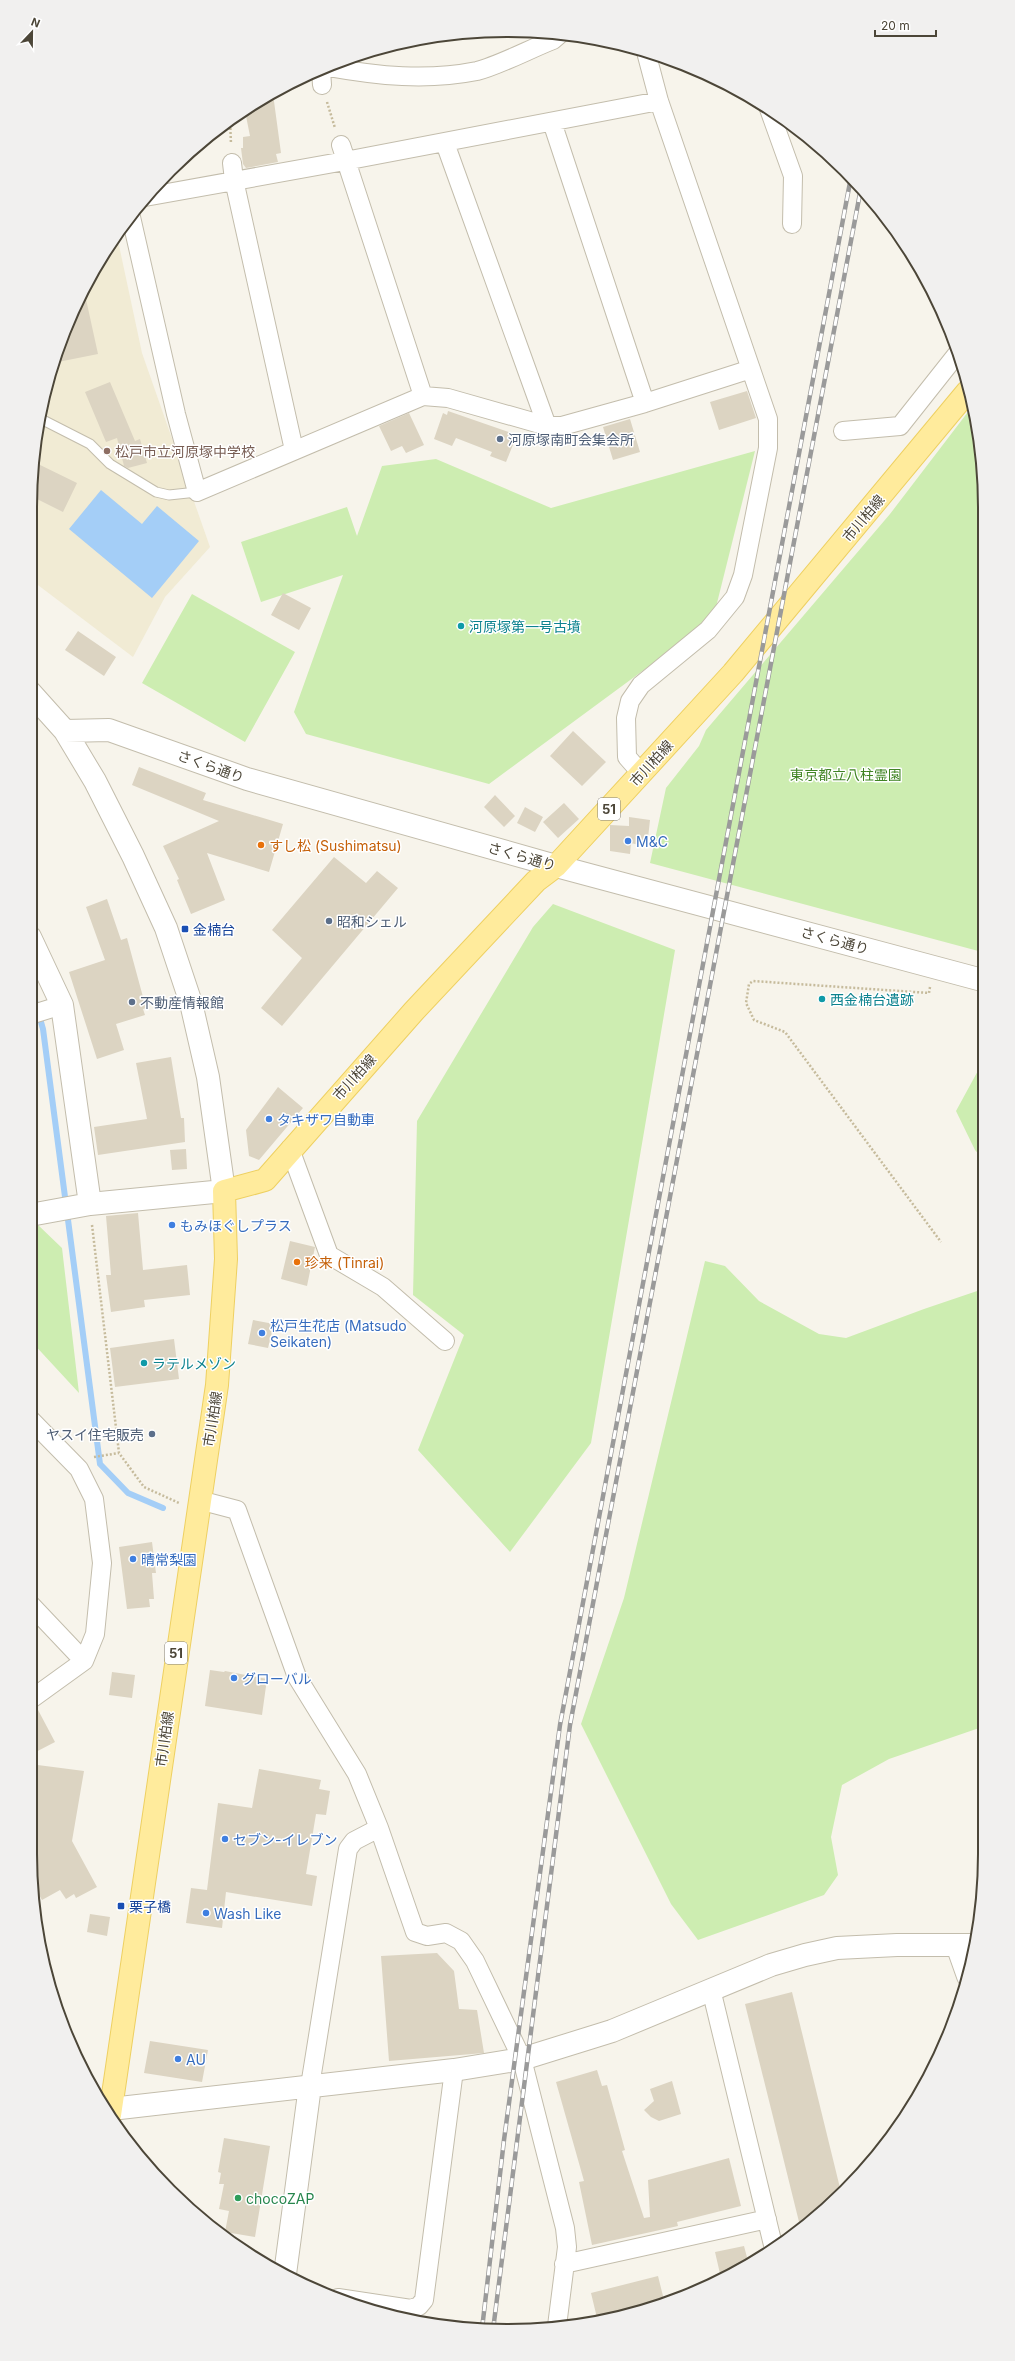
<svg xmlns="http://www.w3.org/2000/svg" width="1015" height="2361" viewBox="0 0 1015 2361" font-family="Inter,'Noto Sans JP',sans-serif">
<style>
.education{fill:#f1ebd4}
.green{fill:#cdedb1}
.water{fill:#a4cef7}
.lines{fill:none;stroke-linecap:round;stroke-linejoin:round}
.stream{stroke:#a4cef7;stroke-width:6}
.building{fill:#dcd4c2}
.service-casing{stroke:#c3bdac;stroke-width:11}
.minor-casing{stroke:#c3bdac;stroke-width:20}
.tertiary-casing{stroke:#c3bdac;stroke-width:24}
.primary-casing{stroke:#eed061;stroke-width:24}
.path{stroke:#c6bb9c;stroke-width:2.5;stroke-dasharray:2 2;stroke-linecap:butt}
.service{stroke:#fff;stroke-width:9}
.minor{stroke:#fff;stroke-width:18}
.tertiary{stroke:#fff;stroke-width:22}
.primary{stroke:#ffeb9c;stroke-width:22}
.rail-casing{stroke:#9a9a9a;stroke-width:4.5}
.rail{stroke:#fff;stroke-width:3;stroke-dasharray:9;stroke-linecap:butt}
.service-dot{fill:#5c6f8a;stroke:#fff;stroke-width:1.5}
.education-dot{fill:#8d6e63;stroke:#fff;stroke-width:1.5}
.culture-dot{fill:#0f9aa8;stroke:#fff;stroke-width:1.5}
.shop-dot{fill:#3f7fe0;stroke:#fff;stroke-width:1.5}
.food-dot{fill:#e8710a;stroke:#fff;stroke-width:1.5}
.transit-dot{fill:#1a4fb4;stroke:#fff;stroke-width:1.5}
.leisure-dot{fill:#2e9e5b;stroke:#fff;stroke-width:1.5}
.labels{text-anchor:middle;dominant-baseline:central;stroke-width:3;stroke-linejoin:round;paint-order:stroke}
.shield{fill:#fff;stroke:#827e74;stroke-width:1}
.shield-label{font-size:13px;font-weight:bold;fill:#4c4638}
.service-label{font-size:14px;fill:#4e5e75;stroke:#fff;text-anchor:start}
.education-label{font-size:14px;fill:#785e54;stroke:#fff;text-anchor:start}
.street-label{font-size:14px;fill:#4c4638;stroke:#fff}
.culture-label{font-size:14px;fill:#0d838f;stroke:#fff;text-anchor:start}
.park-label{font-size:14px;fill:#408424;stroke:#fff}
.shop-label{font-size:14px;fill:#366cbe;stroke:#fff;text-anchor:start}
.food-label{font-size:14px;fill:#c56008;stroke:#fff;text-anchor:start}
.transit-label{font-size:14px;fill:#164399;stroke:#fff;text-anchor:start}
.leisure-label{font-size:14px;fill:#27864d;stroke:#fff;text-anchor:start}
.rim{fill:none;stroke:#4c4638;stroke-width:2}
</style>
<rect width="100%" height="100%" fill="#f7f4eb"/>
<path class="education" d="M 117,236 L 142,353 L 210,547 L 165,597 L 133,657 L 30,579 L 30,507 L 39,415 L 55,354 L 94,269 Z"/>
<path class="green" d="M 971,408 L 981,445 L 982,952 L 650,863 L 666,788 L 699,746 L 706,730 L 890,514 Z
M 755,451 L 713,619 L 489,784 L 306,734 L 294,712 L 343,575 L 261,602 L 241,542 L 347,507 L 357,536 L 382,466 L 436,459 L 551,508 Z
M 192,594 L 295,652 L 245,742 L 142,683 Z
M 553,904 L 675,950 L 591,1443 L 510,1552 L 418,1450 L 464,1335 L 413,1295 L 417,1121 L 533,927 Z
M 983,1066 L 983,1159 L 975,1150 L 956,1111 L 980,1067 Z
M 37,1224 L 62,1248 L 79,1393 L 30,1340 L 30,1230 Z
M 705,1261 L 725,1266 L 759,1301 L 819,1334 L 846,1338 L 924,1309 L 983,1289 L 985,1726 L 889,1759 L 842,1785 L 831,1837 L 838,1875 L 824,1895 L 698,1940 L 671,1904 L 581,1724 L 624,1598 Z"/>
<path class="water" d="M 101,490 L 142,524 L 157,506 L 199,541 L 152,598 L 69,529 Z"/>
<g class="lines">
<path class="stream" d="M 30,983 L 43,1029 L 100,1464 L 128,1493 L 163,1508"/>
</g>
<path class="building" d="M 273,94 L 281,153 L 276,154 L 278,162 L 246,168 L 243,164 L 241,148 L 243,148 L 243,137 L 250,136 L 245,111 Z
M 84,290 L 98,354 L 53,363 L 55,354 Z
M 110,382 L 135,441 L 140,439 L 147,463 L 128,468 L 124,466 L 117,438 L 106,442 L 85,392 Z
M 747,391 L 756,418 L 719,430 L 710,402 Z
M 448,411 L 517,435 L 506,462 L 490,456 L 492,452 L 456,438 L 452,446 L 434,439 L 443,413 L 447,415 Z
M 409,413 L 424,445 L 406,453 L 402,446 L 391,451 L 379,426 Z
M 630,419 L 640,452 L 613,460 L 603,427 Z
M 34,462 L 77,483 L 63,512 L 31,496 Z
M 283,593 L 311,608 L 299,630 L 271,615 Z
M 78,631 L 116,657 L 104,676 L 65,650 Z
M 573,731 L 606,762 L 582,786 L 550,756 Z
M 139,767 L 206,793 L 203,800 L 283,824 L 269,872 L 207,853 L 225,900 L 191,914 L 177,880 L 179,879 L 163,846 L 219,821 L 132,785 Z
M 495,795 L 515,816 L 504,827 L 484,807 Z
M 564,803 L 579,819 L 558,838 L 543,822 Z
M 525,807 L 543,817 L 535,832 L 517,823 Z
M 629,817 L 650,820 L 647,847 L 631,843 L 630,854 L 610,851 L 610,825 L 629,826 Z
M 334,857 L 366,883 L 377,871 L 398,888 L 282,1026 L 261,1008 L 302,958 L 272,930 Z
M 107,899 L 121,940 L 127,938 L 146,1008 L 143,1009 L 145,1015 L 116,1024 L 124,1050 L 97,1059 L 69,972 L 105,960 L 86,907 Z
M 171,1057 L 181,1118 L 184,1118 L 185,1142 L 98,1155 L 94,1127 L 147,1119 L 136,1063 Z
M 278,1087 L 303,1108 L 259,1160 L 249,1156 L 246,1130 Z
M 186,1149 L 187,1169 L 172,1170 L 170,1150 Z
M 138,1213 L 143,1270 L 187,1265 L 190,1295 L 144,1300 L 145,1307 L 111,1312 L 106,1275 L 111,1275 L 106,1216 Z
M 290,1241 L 315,1247 L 307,1286 L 281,1279 Z
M 253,1320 L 274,1324 L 268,1348 L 248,1344 Z
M 174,1339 L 179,1379 L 115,1387 L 110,1348 Z
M 152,1542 L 156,1573 L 152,1573 L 154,1599 L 149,1599 L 150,1607 L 127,1609 L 119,1547 Z
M 210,1670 L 224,1672 L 225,1671 L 267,1679 L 262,1715 L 205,1706 Z
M 112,1672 L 135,1675 L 132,1698 L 109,1695 Z
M 37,1708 L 55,1742 L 30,1755 L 30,1710 Z
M 30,1764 L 84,1771 L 72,1841 L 97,1887 L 76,1898 L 74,1894 L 66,1899 L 60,1890 L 42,1900 L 33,1885 L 30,1854 Z
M 259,1769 L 321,1780 L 319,1789 L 330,1791 L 326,1815 L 316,1814 L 306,1874 L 317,1876 L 312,1906 L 226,1892 L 222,1928 L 186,1923 L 191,1888 L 207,1890 L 218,1803 L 252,1808 Z
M 90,1914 L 110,1917 L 107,1936 L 87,1932 Z
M 437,1953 L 454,1971 L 459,2009 L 477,2010 L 484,2053 L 389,2061 L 381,1956 Z
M 792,1992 L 841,2192 L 801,2230 L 745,2004 Z
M 150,2041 L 208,2050 L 202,2082 L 144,2073 Z
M 597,2070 L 602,2086 L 607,2085 L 625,2150 L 622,2151 L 644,2218 L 650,2217 L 648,2180 L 729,2158 L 741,2206 L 677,2222 L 678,2226 L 592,2245 L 579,2182 L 584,2181 L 556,2082 Z
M 672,2081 L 681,2114 L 659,2121 L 651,2117 L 644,2110 L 654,2101 L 650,2089 Z
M 224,2138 L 270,2146 L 255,2237 L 225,2232 L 229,2211 L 219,2209 L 224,2184 L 219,2184 L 221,2173 L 218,2172 Z
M 744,2246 L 749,2265 L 721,2278 L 715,2252 Z
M 658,2276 L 665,2304 L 598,2322 L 591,2293 Z"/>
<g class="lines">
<g class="service-casing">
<path id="service" d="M 39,418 L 90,444 L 110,464 L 156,492 L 169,495 L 197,492"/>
</g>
<g class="minor-casing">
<path id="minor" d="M 328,67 C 378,76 427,81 477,71 C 498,66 532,48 553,40 L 560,34
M 321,70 L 322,85
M 769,109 L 793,176 L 792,224
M 552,122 L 645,403
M 445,143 L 547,426
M 341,145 L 423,396
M 232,163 L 234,180 L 294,450
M 145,197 L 345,161 L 659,101
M 131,217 L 176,414 L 197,492 L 423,396 L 448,398 L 547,426 L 562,426 L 645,403 L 751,369
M 843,431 L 900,426 L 957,354
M 641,773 L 627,757 L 626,718 L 630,701 L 641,685 L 708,630 L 735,597 L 743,575 L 768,448 L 768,419 L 659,101 L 646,52
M 30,1015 L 62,1005
M 290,1149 L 329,1255 L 383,1287 L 445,1341
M 199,1500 L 237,1510 L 297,1677 L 357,1774 L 379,1828 L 415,1932 L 427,1936 L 446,1933 L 461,1941 L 475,1961 L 522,2059 L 565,2228 L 567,2247 L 557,2326
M 30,1604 L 84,1661
M 30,1700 L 84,1661 L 95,1634 L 102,1563 L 94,1499 L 79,1469 L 30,1419
M 711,1989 L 774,2249
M 310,2086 L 348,1849 L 354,1841 L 379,1828
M 564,2264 L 767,2219
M 338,2298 L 411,2309 L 419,2306 L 424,2300 L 454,2070"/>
</g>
<g class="tertiary-casing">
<path id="tertiary" d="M 65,731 L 109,730 L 247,779 L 556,866 L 982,980
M 30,937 L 62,1005 L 90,1204
M 30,1215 L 90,1204 L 224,1191 L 208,1077 L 191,1003 L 166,928 L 133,856 L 95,781 L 65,731 L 30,692
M 957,1945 L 968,1976
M 111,2109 L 454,2070 L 522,2059 L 612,2031 L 771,1965 L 805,1955 L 837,1948 L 897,1945 L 976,1945
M 285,2274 L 310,2086"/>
</g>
<g class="primary-casing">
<path id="primary" d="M 110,2115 L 217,1385 L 226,1259 L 224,1191 L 265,1180 L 414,1011 L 536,881 L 556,866 L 733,673 L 967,392"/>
</g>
<path class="path" d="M 327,102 L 335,128
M 230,120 L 231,144
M 30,735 L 35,730
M 930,987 L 929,993 L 753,981 L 749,984 L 746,1003 L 754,1020 L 785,1032 L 941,1242
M 92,1225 L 119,1453 L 144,1487 L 179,1503
M 94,1457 L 119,1453"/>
<use href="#service" class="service"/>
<use href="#minor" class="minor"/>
<use href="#tertiary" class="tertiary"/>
<use href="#primary" class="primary"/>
<g class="rail-casing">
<path id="rail" d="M 482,2329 L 504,2140 L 560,1725 L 851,177
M 493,2330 L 570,1725 L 861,188"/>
</g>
<use href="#rail" class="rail"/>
</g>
<g class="service-dot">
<circle cx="500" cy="439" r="4"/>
<circle cx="329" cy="921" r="4"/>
<circle cx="132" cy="1002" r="4"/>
<circle cx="152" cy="1434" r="4"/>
</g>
<circle class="education-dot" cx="107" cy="451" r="4"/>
<g class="culture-dot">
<circle cx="461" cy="626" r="4"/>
<circle cx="822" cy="999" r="4"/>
<circle cx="144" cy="1363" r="4"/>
</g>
<g class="shop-dot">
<circle cx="628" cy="841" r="4"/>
<circle cx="269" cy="1119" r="4"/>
<circle cx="172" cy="1225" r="4"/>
<circle cx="262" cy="1333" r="4"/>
<circle cx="133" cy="1559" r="4"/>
<circle cx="234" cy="1678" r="4"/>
<circle cx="225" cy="1839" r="4"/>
<circle cx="206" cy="1913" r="4"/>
<circle cx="178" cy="2059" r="4"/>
</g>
<g class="food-dot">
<circle cx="261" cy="845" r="4"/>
<circle cx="297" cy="1262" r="4"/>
</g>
<g class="transit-dot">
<rect x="181" y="925" width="8" height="8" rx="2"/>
<rect x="117" y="1902" width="8" height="8" rx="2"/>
</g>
<circle class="leisure-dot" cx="238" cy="2198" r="4"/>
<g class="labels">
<g class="shield">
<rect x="598" y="798" width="22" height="22" rx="3"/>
<rect x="165" y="1642" width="22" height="22" rx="3"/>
</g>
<g class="shield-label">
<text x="609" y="809">51</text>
<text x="176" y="1653">51</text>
</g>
<g class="service-label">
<text x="508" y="439">河原塚南町会集会所</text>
<text x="337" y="921">昭和シェル</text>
<text x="140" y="1002">不動産情報館</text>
<text x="144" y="1434" text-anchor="end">ヤスイ住宅販売</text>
</g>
<g class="education-label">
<text x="115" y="451">松戸市立河原塚中学校</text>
</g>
<g class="street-label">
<text transform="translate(863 518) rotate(-50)">市川柏線</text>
<text transform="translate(651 763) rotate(-48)">市川柏線</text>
<text transform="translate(211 766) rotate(20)">さくら通り</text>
<text transform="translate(522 856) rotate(16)">さくら通り</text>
<text transform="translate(835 940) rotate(15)">さくら通り</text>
<text transform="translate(354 1077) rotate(-48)">市川柏線</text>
<text transform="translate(212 1419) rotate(-81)">市川柏線</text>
<text transform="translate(164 1739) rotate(-82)">市川柏線</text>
</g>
<g class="culture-label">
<text x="469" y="626">河原塚第一号古墳</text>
<text x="830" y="999">西金楠台遺跡</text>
<text x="152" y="1363">ラテルメゾン</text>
</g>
<g class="park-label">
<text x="846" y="774">東京都立八柱霊園</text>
</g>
<g class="shop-label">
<text x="636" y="841">M&amp;C</text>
<text x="277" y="1119">タキザワ自動車</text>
<text x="180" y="1225">もみほぐしプラス</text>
<text x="270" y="1325">松戸生花店 (Matsudo<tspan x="270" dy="16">Seikaten)</tspan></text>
<text x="141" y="1559">晴常梨園</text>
<text x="242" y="1678">グローバル</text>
<text x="233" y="1839">セブン-イレブン</text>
<text x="214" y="1913">Wash Like</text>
<text x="186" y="2059">AU</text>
</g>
<g class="food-label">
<text x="269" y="845">すし松 (Sushimatsu)</text>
<text x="305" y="1262">珍来 (Tinrai)</text>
</g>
<g class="transit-label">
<text x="193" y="929">金楠台</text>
<text x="129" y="1906">栗子橋</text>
</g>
<g class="leisure-label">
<text x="246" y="2198">chocoZAP</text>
</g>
</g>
<path d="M0 0H1015V2361H0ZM507 37H508A470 470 0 0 1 978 507V1854A470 470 0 0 1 508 2324H507A470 470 0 0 1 37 1854V507A470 470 0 0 1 507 37Z" fill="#f1f0ef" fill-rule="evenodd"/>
<path class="rim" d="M507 37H508A470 470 0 0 1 978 507V1854A470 470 0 0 1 508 2324H507A470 470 0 0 1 37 1854V507A470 470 0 0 1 507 37Z"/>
<g transform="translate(32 32) rotate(22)" stroke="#ffffff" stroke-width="3" paint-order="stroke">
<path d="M0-3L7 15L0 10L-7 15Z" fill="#4c4638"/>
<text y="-6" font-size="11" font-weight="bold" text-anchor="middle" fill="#4c4638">N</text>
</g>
<path d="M875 30v6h61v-6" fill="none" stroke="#4c4638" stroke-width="2"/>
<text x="881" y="30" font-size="12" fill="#4c4638" stroke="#ffffff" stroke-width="3" paint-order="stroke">20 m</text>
</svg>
